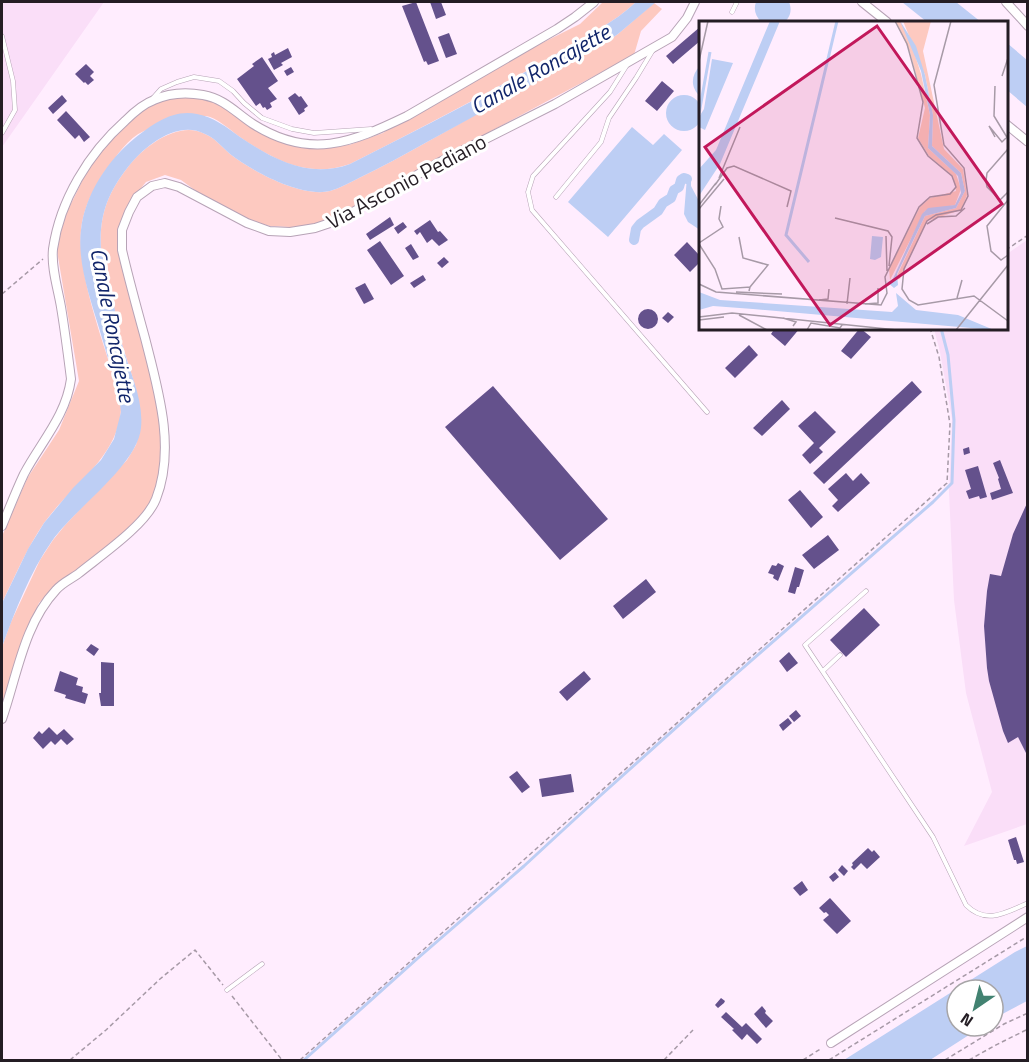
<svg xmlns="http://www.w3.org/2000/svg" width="1029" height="1062" viewBox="0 0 1029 1062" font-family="'Titillium Web',sans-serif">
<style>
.built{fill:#fadef8}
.green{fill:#fdc9c0}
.water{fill:#bdcef4}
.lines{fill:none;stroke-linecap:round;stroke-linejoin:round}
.stream{stroke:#bdcef4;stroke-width:3}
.canal{stroke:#bdcef4;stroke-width:10}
.building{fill:#64518c}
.service-casing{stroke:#b7a3b6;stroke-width:5}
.minor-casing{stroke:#b7a3b6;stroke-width:10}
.path{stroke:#a699a6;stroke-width:1.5;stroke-dasharray:4.5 3;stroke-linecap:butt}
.service{stroke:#fff;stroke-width:4}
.minor{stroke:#fff;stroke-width:8}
.labels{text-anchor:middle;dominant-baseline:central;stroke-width:6;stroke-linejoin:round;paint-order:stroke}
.street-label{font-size:21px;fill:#241d24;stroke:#fff}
.water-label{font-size:22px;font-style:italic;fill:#11256a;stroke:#fff}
.inset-river{fill:none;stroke:#bdcef4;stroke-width:3}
.inset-road{fill:none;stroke:#a79aa7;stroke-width:1.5}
.view{fill:#c2185b;fill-opacity:0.15;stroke:#c2185b;stroke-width:3}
.inset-edge{fill:none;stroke:#241d24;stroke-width:3}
</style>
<rect width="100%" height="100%" fill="#ffedfe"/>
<path class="built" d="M 2,2 L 104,2 L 2,147 Z
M 1027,240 L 1027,824 L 964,846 L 992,792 L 966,693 L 954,600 L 949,492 L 952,419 L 940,352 L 934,329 L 1006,328 L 1007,254 Z"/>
<path class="green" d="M 603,2 L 636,2 C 614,23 586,36 560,52 C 491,92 421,128 350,164 C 307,179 272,159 237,135 C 228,128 217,118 206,116 C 202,115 151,129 144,131 C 128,138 116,156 107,170 C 96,184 87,201 83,218 C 73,257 98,327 110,365 C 115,381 124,399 120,418 C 112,462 69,488 44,523 C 27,548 15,576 2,603 L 2,536 L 28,477 L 59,430 L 79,381 L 57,251 L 64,218 L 91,163 L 115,132 L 152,100 L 184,91 L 221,98 L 273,135 L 317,146 L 349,145 L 383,133 L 407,116 L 512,58 L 580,24 Z
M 654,3 L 662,9 L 641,31 L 634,55 L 433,162 L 339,218 L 316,225 L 291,227 L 270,226 L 248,220 L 207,199 L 181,180 L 165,175 L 146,182 L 134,197 L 119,230 L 159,400 L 162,469 L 154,499 L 138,522 L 57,585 L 39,603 L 29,625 L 20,649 L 2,707 L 2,647 L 11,622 L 40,560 L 53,540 L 66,524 L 127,460 L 136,445 L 141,425 L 139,405 L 135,385 L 122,344 L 101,250 C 99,216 107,194 128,167 C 144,146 179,120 205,134 C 215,138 222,147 230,154 C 252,171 301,198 330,191 C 340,188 349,183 359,178 C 382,167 404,155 427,142 C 486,109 546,76 605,43 L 618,34 Z"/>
<path class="water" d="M 636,2 L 656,2 L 618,34 L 605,43 C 546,77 487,109 427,142 C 404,155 382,167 359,178 C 349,183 340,188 330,191 C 301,198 252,171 230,154 C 222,147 215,138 205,134 C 178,119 144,146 128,167 C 107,194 99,216 101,250 C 110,281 115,313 122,344 C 129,371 144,399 141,428 C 137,466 75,508 52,541 C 30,572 15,611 2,647 L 2,603 L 28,549 L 44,523 L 73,488 L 101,460 L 114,439 L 121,412 L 118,389 C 111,369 105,348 99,328 C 90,298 77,262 81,230 C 85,194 108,160 135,138 C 153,124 173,109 197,114 C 214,117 226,127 240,137 C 274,160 309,179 350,164 C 421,128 492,92 560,52 C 586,36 614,23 636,2 Z
M 756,2 L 789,2 C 792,9 791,17 784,22 L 761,22 C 756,16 753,10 756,2 Z
M 902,2 L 956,2 L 981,22 L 927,22 Z
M 1007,43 L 1027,60 L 1027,107 L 1007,90 Z
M 700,66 L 700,96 C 690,87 691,75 700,66 Z
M666 113a18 18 0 1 1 36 0a18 18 0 1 1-36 0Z
M 632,127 L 653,145 L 664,134 L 682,150 L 608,237 L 568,202 Z
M 687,177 L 690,177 L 691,179 L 691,186 L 700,203 L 700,230 L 688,222 L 684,214 Z
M 1027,946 L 1027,1001 L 993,1019 L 993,990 L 957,990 L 957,1026 L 983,1026 L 930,1060 L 844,1060 L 1015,952 Z"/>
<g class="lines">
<path class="stream" d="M 304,1060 L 418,958 L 524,866 L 601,795 L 736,674 L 933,502 L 952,483 L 954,420 L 948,355 L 941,328"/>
<path class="canal" d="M 634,240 L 636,229 L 640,224 L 658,211 L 663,203 L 671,198 L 674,190 L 679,187 L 681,180 L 684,178 L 687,179"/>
</g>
<path class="building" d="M 416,2 L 439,61 L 428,65 L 426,61 L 424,62 L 402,6 Z
M 430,2 L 441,2 L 446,15 L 436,19 Z
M 700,27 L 700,41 L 673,64 L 666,56 Z
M 449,33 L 457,54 L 446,58 L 438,37 Z
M 288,48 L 292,57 L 281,63 L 283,65 L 274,70 L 268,59 L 272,57 L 271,54 L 274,52 L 275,55 Z
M 262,57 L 278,81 L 268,88 L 277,99 L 270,103 L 272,107 L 267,110 L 265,107 L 263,108 L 260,103 L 256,106 L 237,79 L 254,66 L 252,64 Z
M 86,64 L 94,72 L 90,76 L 94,80 L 88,85 L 85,82 L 84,83 L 75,74 Z
M 291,67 L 294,72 L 287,76 L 284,71 Z
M 662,81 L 674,91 L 657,111 L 645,101 Z
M 295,93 L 299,97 L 301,96 L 308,106 L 304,109 L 305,111 L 299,115 L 288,98 Z
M 62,95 L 67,101 L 53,114 L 48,108 Z
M 66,111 L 90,137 L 84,142 L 79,135 L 75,139 L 57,120 Z
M 390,217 L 394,225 L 370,240 L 366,234 Z
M 430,220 L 438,232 L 440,231 L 448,240 L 439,246 L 432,239 L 427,243 L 420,232 L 417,235 L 414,231 Z
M 403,222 L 407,227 L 398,234 L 394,228 Z
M 380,241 L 404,276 L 391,285 L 367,250 Z
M 687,242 L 700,256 L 700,262 L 690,272 L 674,255 Z
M 411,244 L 419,257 L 413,260 L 405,248 Z
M 444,257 L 449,262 L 442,268 L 437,263 Z
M 423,275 L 426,280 L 414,288 L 410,283 Z
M 365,283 L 374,299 L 364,304 L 355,288 Z
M638 319a10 10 0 1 1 20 0a10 10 0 1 1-20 0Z
M 668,312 L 674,317 L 668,323 L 662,318 Z
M 775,328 L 800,328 L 785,346 L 771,334 Z
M 860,328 L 871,337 L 851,359 L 841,351 Z
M 749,345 L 758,355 L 735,378 L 725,368 Z
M 912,381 L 922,392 L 824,484 L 813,473 Z
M 493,386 L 608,519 L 560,560 L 445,427 Z
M 782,400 L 790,409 L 762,436 L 753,428 Z
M 815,411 L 836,432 L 819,448 L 823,452 L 810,464 L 802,455 L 814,443 L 798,426 Z
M 969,447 L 970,453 L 964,455 L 963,449 Z
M 1000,460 L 1013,493 L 992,500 L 990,493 L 1001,489 L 998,479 L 999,478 L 993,463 Z
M 978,466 L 987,497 L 980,499 L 979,496 L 969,499 L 966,491 L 971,489 L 965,470 Z
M 846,473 L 853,481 L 861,473 L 870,483 L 838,512 L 832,506 L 838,500 L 828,489 Z
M 800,490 L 823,517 L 811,528 L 788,500 Z
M 1028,501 L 1028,757 L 1018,737 L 1008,743 L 1003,731 L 989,681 L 987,668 L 984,626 L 987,591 L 990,574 L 1001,576 L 1013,534 Z
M 828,535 L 839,550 L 814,569 L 802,555 Z
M 778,563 L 784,566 L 778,581 L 773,578 L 774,575 L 768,573 L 772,565 L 776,566 Z
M 795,567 L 804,570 L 799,587 L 797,587 L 795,594 L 788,592 Z
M 646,579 L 656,592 L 623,619 L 613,606 Z
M 864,608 L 880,625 L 846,657 L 830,640 Z
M 91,644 L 99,649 L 94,656 L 86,650 Z
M 789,652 L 798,663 L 787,672 L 779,661 Z
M 101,662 L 114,663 L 114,706 L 101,706 L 99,693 L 101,693 Z
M 60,671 L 78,678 L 76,685 L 83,687 L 82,692 L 88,694 L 85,704 L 65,698 L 66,695 L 54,691 Z
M 584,671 L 591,679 L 567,701 L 559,692 Z
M 796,710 L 801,716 L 794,722 L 789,716 Z
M 788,718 L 792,723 L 783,731 L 779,725 Z
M 49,727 L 57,735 L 64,729 L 74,739 L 67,745 L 61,739 L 55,745 L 51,741 L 43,749 L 33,738 L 39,731 L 42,734 Z
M 517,771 L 530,787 L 522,793 L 509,777 Z
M 571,774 L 574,792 L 542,797 L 539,779 Z
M 1016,837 L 1024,862 L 1017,864 L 1016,860 L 1014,860 L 1008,840 Z
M 868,848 L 872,852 L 874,850 L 880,857 L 867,869 L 861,863 L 854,870 L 851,867 L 853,865 L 852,863 Z
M 842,865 L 848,871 L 844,876 L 838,870 Z
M 835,872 L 839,877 L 833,882 L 829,877 Z
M 802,881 L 808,890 L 800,896 L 793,888 Z
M 830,898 L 851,921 L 837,934 L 823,920 L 829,915 L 826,912 L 824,913 L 819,908 Z
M 721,998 L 725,1001 L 724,1003 L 718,1008 L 715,1005 Z
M 762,1006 L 766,1011 L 765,1013 L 773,1021 L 766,1028 L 754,1014 Z
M 726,1012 L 742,1027 L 746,1023 L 762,1039 L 757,1044 L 747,1034 L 742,1040 L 732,1030 L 734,1029 L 721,1017 Z"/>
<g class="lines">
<g class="service-casing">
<path id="service" d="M 732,12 L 737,2
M 2,36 L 13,81 L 15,110 L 2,133
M 627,65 L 610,92 L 533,176 L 528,192 L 532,210 L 707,412
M 153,98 L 161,89 L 177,82 L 194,77 L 219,81 L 233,91 L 244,103 L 262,118 L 292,129 L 314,133 L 371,129
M 556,197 L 601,142 L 609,118 L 636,78 L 653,50
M 866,591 L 805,645 L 933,837 L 966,905 C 986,925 1005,913 1028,903
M 823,671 L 840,655
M 227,990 L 262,964"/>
</g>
<g class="minor-casing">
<path id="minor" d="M 862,2 L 887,22
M 1006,2 L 1028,26
M 1006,124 L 1028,142
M 2,526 C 9,509 16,491 24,474 C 41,442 66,416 71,379 C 68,355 65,331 61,307 C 58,289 51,268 53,249 C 60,200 89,153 125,121 C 133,113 143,104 154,100 C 169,93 186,92 203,95 C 225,99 236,113 253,124 C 310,160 351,143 407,116 L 557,29 L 575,17 L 594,2
M 2,719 C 17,676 24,624 56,590 C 62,583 71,579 78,574 C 100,556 146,525 156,499 C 176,448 158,389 145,338 C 137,309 129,280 122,250 L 122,230 L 129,212 L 137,197 L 152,186 L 165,183 L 179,187 L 247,223 L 269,231 L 290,232 L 315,228 L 339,220 L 436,164 L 555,104 L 672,37 L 687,18 L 695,2
M 831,1043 L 1028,917"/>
</g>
<path class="path" d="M 1006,250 L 1028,235
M 2,294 L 43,259
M 232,996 L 282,1060
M 70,1060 L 106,1030 L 160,979 L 195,950 L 223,985
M 300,1060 L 734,672 L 947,483 L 950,424 L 939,357 L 930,328
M 664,1060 L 693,1030
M 803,1060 L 822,1048
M 829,1060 L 1028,936
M 945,1060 L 1004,1024 L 1028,1013
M 969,1060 L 994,1046 L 1028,1029"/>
<use href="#service" class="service"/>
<use href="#minor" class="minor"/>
</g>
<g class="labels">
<g class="street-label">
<text transform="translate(406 181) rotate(-28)">Via Asconio Pediano</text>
</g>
<g class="water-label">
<text transform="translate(540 69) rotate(-30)">Canale Roncajette</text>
<text transform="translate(113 325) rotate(79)">Canale Roncajette</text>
</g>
</g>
<g transform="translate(699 21)">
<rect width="309" height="309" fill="#ffedfe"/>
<path d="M 196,0 L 201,0 L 211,18 L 222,53 L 231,94 L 229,127 L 257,153 L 262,168 L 256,184 L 226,190 L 191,259 L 190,248 L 221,186 L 231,177 L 257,170 L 254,155 L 230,135 L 219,117 L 226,87 L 211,31 ZM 204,0 L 232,0 L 224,30 L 245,128 L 264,148 L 268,174 L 262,189 L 228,200 L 201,258 L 196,259 L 226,195 L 257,187 L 266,170 L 262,152 L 233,125 L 234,94 L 226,54 Z" fill="#fdc9c0"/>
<path d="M 71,0 L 81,0 L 21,143 L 0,175 L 0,148 L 17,129 ZM 201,0 L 217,25 L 226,54 L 234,94 L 233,125 L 262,152 L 266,170 L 257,187 L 226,195 L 198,253 L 199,264 L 195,267 L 188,261 L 193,260 L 223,193 L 229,187 L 256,184 L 262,172 L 259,155 L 229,127 L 231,94 L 222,50 ZM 13,38 L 34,42 L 6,109 L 0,106 L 0,96 L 5,88 ZM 173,215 L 184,216 L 182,236 L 176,239 L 171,238 ZM 0,271 L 21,279 L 193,291 L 199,285 L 197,272 L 217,289 L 259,294 L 295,309 L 54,288 L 14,285 L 0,289 Z" fill="#bdcef4"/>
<path class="inset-river" d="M 0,93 L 11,31M 110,241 L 87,214 L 138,0"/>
<path class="inset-road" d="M 252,0 L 235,64 L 245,124 L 265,147 L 269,175 L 262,189 L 237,194 L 228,200 L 205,248 L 203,268 L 210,279 L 219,284 L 275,275 L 309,300M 0,40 L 9,0M 303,55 L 309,37M 296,65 L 295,95 L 309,118M 296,116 L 290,105 L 303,121 L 307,117M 309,128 L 288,152 L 287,160 L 288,166 L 301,179 L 309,171M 20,157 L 41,106M 16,164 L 28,147 L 35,145 L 92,170 L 88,186M 309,179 L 288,205 L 292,230 L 302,239 L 309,234M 0,184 L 17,162M 0,188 L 25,158M 136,197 L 189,210 L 193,216 L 190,245M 228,203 L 239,196 L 257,195 L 266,187M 187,215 L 188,250M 40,216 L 44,237 L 69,244 L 51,266M 0,222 L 24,206 L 20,198 L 22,185M 0,223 L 16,248 L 23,268 L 51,266 L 50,270M 0,263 L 17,271 L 182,284 L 188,272 L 186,256 L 220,186 L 231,176 L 251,173 L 257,166 L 253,155 L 229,135 L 218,117 L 224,81 L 208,23 L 196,0M 37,271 L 83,273M 258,277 L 263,259M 120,279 L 129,278 L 130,268M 148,283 L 151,257M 166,283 L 179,282 L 179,267M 40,294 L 68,309M 0,296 L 33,292 L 198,309M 84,297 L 97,301 L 94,305M 0,299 L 25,296M 108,309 L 112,302 L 141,307 L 143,304M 257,309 L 309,244"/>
<path class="view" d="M 178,5 L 303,183 L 131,304 L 6,126 Z"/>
<rect width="309" height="309" class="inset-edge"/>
</g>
<rect width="1029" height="1062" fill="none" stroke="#241d24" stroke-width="6"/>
<g transform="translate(975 1008) rotate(215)"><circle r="28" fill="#ffffff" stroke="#a7a5a7" stroke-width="1.5"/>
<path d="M0-4.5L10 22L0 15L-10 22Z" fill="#428271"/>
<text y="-9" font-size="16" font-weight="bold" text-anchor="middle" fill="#241d24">N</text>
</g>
</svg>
